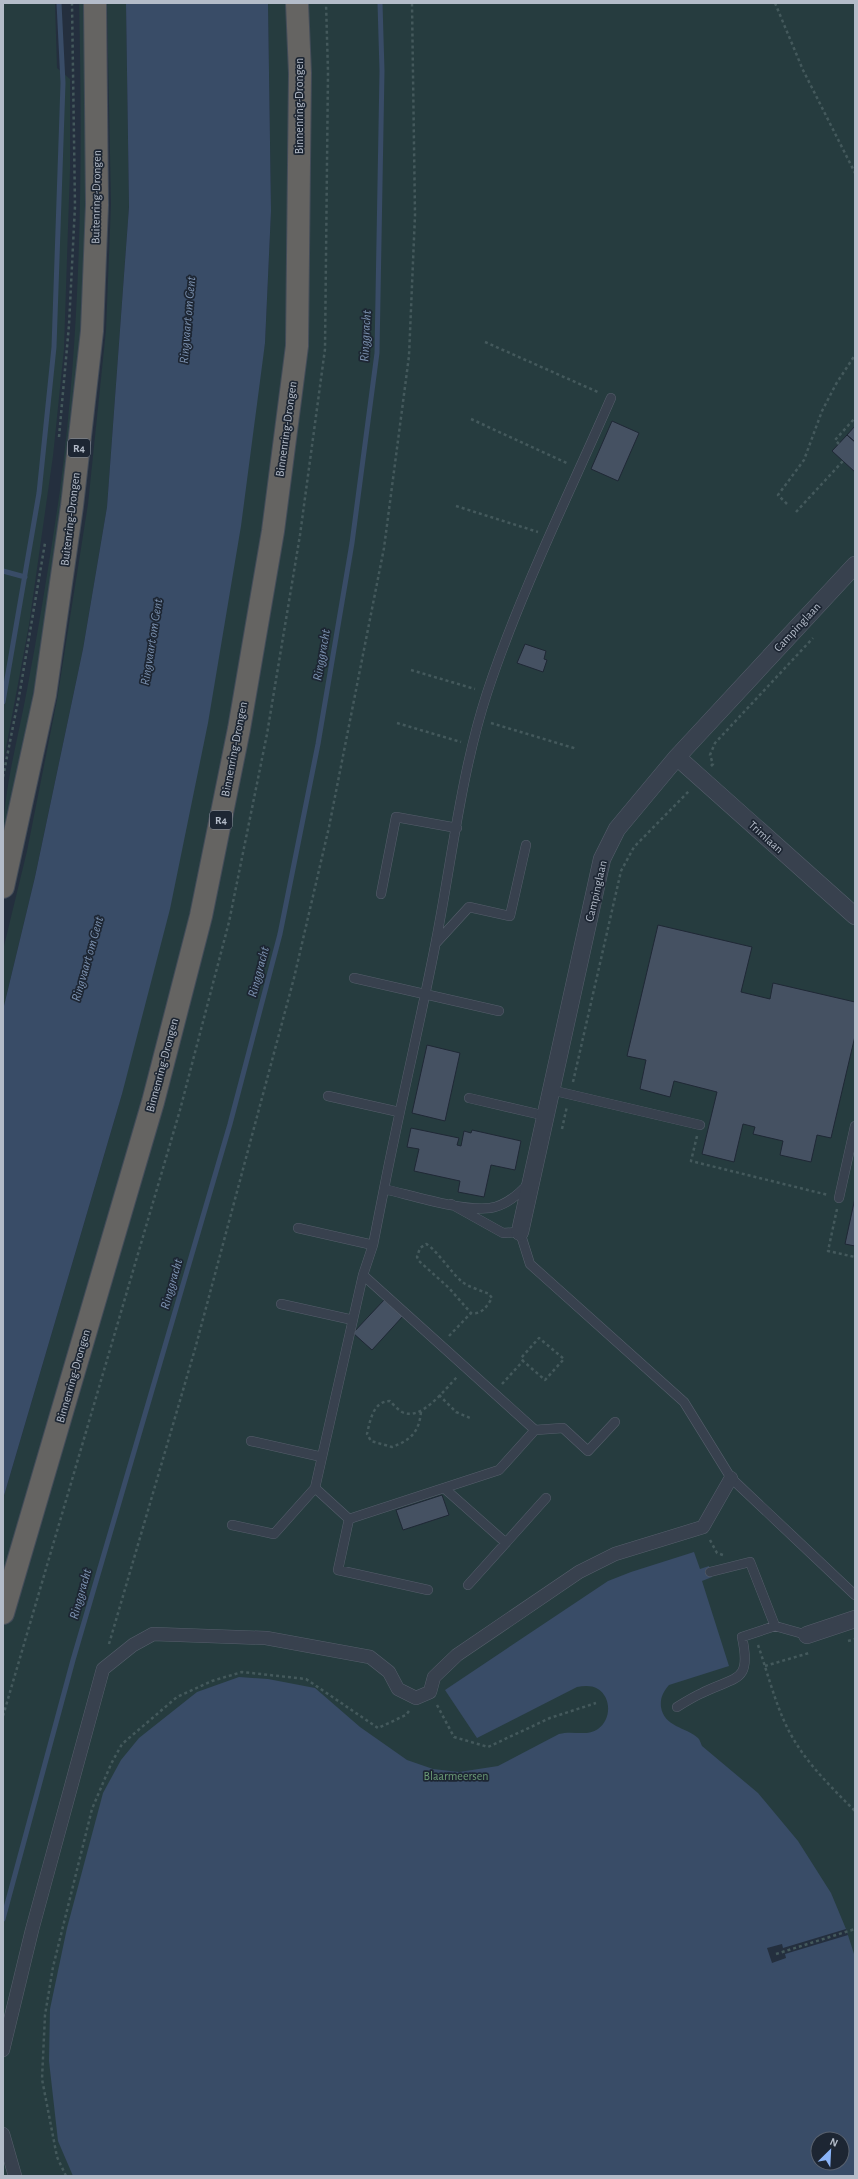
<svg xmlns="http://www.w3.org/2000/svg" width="858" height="2179" viewBox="0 0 858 2179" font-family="'Alegreya Sans',sans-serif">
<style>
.green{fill:#263c3f;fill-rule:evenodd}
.water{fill:#394c67;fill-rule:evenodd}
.pier{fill:#242f3e}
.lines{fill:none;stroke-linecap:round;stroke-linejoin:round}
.stream{stroke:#394c67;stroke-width:5}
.building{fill:#455162;stroke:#1f2835}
.service-casing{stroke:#565f6c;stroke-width:10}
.pedestrian-casing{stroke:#565f6c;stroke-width:14}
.minor-casing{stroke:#565f6c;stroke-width:18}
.trunk-casing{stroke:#434c59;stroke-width:24}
.path{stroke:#44595c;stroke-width:2.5;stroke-dasharray:3 3;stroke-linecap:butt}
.service{stroke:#38414e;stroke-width:9}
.pedestrian{stroke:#38414e;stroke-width:13}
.minor{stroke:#38414e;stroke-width:17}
.trunk{stroke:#656462;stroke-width:22}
.labels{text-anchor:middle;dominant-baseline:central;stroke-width:3.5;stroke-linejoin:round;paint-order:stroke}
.shield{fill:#1d2633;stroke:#878f9c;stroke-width:1}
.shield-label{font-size:11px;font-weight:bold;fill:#b4bcc9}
.street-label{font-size:12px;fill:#b4bcc9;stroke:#1d2633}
.park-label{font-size:12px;fill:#6b9a76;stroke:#1d2633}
.water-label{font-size:13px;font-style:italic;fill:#7c92b1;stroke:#1d2633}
</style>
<rect width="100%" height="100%" fill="#242f3e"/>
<path class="green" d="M 3,3 L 55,3 L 57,68 L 70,79 L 70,169 L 64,349 L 53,456 L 29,625 L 3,764 Z
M 79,3 L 85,3 C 85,78 89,153 86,228 C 78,435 48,640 3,841 C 3,792 17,743 26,695 C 39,627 50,559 60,490 C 81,329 83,165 79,3 Z
M 107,3 L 126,3 L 129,207 L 107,507 L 83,649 L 35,877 L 3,1010 L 3,950 L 27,851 L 57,700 L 88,504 L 106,330 L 111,204 Z
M 268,3 L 855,3 L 855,2176 L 3,2176 L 3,1499 L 122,1094 L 265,343 L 271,211 ZM 818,2139 L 842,2139 L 842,2163 L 818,2163 Z"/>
<path class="water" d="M 126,3 L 268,3 L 271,211 L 265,343 L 241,526 L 208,723 L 170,909 L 122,1094 L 3,1499 L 3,1010 L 35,877 L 83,649 L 107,507 L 129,207 Z
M 694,1552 L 700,1569 L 709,1566 L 712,1577 L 702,1581 L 729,1666 L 669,1685 C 663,1692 660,1698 661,1707 C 664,1727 686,1727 698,1738 C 700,1740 701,1744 702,1746 L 758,1793 L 798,1841 L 831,1893 L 846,1929 L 855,1957 L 855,2176 L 73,2176 L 58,2141 L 49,2061 L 50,2009 L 67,1928 L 103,1793 L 121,1760 L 139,1738 L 197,1692 L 239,1677 L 268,1679 L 315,1688 L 360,1727 L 407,1760 L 433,1769 L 459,1772 L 498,1766 L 559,1734 C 573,1730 587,1737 598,1729 C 611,1720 612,1698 598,1689 C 591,1685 584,1686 577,1687 L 477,1738 L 445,1690 L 608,1581 L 631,1572 ZM 818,2139 L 842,2139 L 842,2163 L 818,2163 Z"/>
<path class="pier" d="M 846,1929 L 848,1935 L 785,1954 L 786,1958 L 772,1963 L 767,1948 L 782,1944 L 783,1948 Z"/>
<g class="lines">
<path class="stream" d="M 3,571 L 25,577
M 3,702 L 39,493 L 54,347 L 63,83 L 59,3
M 3,1919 L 73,1660 L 230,1124 L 280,934 L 318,744 L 352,543 L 377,353 L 382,71 L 380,3"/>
</g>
<path class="building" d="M 612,421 L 639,433 L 618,481 L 591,469 Z
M 855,426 L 855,442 L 847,435 Z
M 847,435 L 855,442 L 855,472 L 832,451 Z
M 525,644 L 546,651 L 544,659 L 547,660 L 543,672 L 517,663 Z
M 658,925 L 752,947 L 741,992 L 770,999 L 773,983 L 855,1002 L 855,1036 L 831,1138 L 817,1135 L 811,1162 L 780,1155 L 783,1141 L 753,1134 L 755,1127 L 743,1124 L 734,1162 L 702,1154 L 717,1092 L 674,1081 L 670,1097 L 640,1089 L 646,1060 L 627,1056 Z
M 427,1045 L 460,1053 L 445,1121 L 412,1113 Z
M 411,1128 L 459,1138 L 457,1145 L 461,1146 L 464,1131 L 471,1133 L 472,1130 L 521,1141 L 515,1170 L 491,1165 L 484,1197 L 458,1192 L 460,1181 L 414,1171 L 419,1149 L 407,1147 Z
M 855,1198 L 855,1246 L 845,1244 Z
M 384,1300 L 403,1316 L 372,1350 L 353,1333 Z
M 442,1495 L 449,1515 L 403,1530 L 396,1510 Z"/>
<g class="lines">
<g class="service-casing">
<path id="service" d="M 381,894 L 396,817 L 457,828
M 436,943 L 469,907 L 510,916 L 526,845
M 354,978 L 499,1011
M 551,1090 L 700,1125
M 328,1096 L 399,1112
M 469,1098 L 546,1116
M 384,1189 C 400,1106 420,1024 436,941 C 452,859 461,773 487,693 C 520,593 569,494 611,398
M 839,1198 L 855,1126
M 451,1204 L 503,1233 L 520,1232 L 530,1264 L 684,1402 L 731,1478 L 855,1595
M 298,1228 L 373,1245
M 281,1304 L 353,1320
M 535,1430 L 563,1428 L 588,1451 L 615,1422
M 251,1441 L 322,1457
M 315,1488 L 349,1519 L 499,1470 L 535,1430 L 363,1275
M 444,1488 L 506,1543
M 349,1519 L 338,1570 L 428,1590
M 232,1525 L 274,1534 L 315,1488 L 363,1275 L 373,1245 L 384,1189 C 414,1196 460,1211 490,1208 C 505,1206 518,1195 528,1184
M 710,1572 L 750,1562 L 775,1626 L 807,1635
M 468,1585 L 546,1498
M 677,1707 C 685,1702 693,1697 702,1693 C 736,1676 752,1683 742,1637 L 775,1626"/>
</g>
<g class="pedestrian-casing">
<path id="pedestrian" d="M 3,2050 L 32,1930 L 103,1669 L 133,1645 L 153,1634 L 266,1638 L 370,1657 L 389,1672 L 398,1689 L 416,1698 L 430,1692 L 434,1677 L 457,1655 L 579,1572 L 615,1554 L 703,1527 L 731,1478
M 3,2134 L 15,2176"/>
</g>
<g class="minor-casing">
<path id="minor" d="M 677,757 L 855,916
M 520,1232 L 602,859 L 617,829 L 677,757 L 855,565
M 807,1635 L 855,1619"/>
</g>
<g class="trunk-casing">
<path id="trunk" d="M 3,887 L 45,695 L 72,506 L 92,331 L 97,205 L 95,3
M 3,1613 L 153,1102 L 201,916 L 239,729 L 273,531 L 297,346 L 300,73 L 297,3"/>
</g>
<path class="path" d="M 775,3 L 803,70 L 855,173
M 485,342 L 600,393
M 471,419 L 569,464
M 59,437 L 69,325 L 75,206 L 72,3
M 839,444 L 835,440 L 855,418
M 787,504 L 778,495 L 804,460 L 822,411 L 836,384 L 855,355
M 456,506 L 538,532
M 796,512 L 843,461
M 411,670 L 475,689
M 397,723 L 461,742
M 491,723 L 577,749
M 711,766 L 713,764 L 710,755 L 715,743 L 813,638
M 3,777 L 20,691 L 45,543
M 573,1082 L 621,871 L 634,847 L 690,790
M 562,1129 L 567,1106
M 697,1136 L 691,1161 L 828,1195
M 837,1209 L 828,1251 L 855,1257
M 449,1336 L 471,1313 C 482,1315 487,1306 492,1298 L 489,1294 C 480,1290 468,1287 461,1281 C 451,1272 434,1247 426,1244 L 420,1248 L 417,1257 L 419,1261 L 449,1288 L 471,1313
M 502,1384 L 523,1361 L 521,1358 L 539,1338 L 564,1359 L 545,1380 L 523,1361
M 439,1395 L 456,1412 L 470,1418
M 421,1412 C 419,1432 411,1440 392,1447 L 371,1441 L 367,1434 C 370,1421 373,1401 390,1401 C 393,1404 397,1409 402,1412 C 421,1422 445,1389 457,1377
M 710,1540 L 717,1553 L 723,1555
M 848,1641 L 855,1639
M 109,1644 L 195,1349 L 294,978 L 329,827 L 384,548 L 409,356 L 415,215 L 412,3
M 758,1645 C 767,1671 774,1699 785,1723 C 801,1758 828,1784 855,1811
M 765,1666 L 809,1653
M 437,1705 L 454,1737 L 488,1747 L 550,1718 L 596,1703
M 3,1716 L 180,1110 L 229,922 L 267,734 L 300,535 L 325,349 L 328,72 L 326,3
M 776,1954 L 855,1929
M 66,2176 L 57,2157 L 42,2079 L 45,2015 L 53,1967 L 92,1809 L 111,1764 L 122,1744 L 177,1697 L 212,1681 L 242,1672 L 306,1679 L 378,1728 L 406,1715 L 409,1711"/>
<use href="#service" class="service"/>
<use href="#pedestrian" class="pedestrian"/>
<use href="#minor" class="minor"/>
<use href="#trunk" class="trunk"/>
</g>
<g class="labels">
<g class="shield">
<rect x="68" y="439" width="22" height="18" rx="3"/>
<rect x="210" y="811" width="22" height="18" rx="3"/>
</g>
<g class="shield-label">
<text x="79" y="448">R4</text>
<text x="221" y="820">R4</text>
</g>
<g class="street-label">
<text transform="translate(299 106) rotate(-90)">Binnenring-Drongen</text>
<text transform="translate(96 197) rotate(-89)">Buitenring-Drongen</text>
<text transform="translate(286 429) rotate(-82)">Binnenring-Drongen</text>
<text transform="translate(70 519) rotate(-83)">Buitenring-Drongen</text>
<text transform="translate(797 627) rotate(-47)">Campinglaan</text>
<text transform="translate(234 749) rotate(-79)">Binnenring-Drongen</text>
<text transform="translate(766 837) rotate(42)">Trimlaan</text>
<text transform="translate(596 891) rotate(-77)">Campinglaan</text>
<text transform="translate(162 1065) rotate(-75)">Binnenring-Drongen</text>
<text transform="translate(73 1376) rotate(-74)">Binnenring-Drongen</text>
</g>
<g class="park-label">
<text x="456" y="1776">Blaarmeersen</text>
</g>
<g class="water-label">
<text transform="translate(188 320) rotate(-85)">Ringvaart om Gent</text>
<text transform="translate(366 336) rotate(-87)">Ringgracht</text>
<text transform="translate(152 642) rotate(-81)">Ringvaart om Gent</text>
<text transform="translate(322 655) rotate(-80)">Ringgracht</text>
<text transform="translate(88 959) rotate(-74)">Ringvaart om Gent</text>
<text transform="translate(259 972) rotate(-75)">Ringgracht</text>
<text transform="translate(172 1284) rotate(-74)">Ringgracht</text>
<text transform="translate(81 1594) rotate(-74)">Ringgracht</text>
</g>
</g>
<rect width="858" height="2179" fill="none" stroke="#b4bcc9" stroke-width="8"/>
<g transform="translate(830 2151) rotate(24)"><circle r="19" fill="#1d2633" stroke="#59626f"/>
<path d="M0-3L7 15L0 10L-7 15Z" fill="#8ab4f8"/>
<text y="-6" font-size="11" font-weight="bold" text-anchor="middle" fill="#b4bcc9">N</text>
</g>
</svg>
